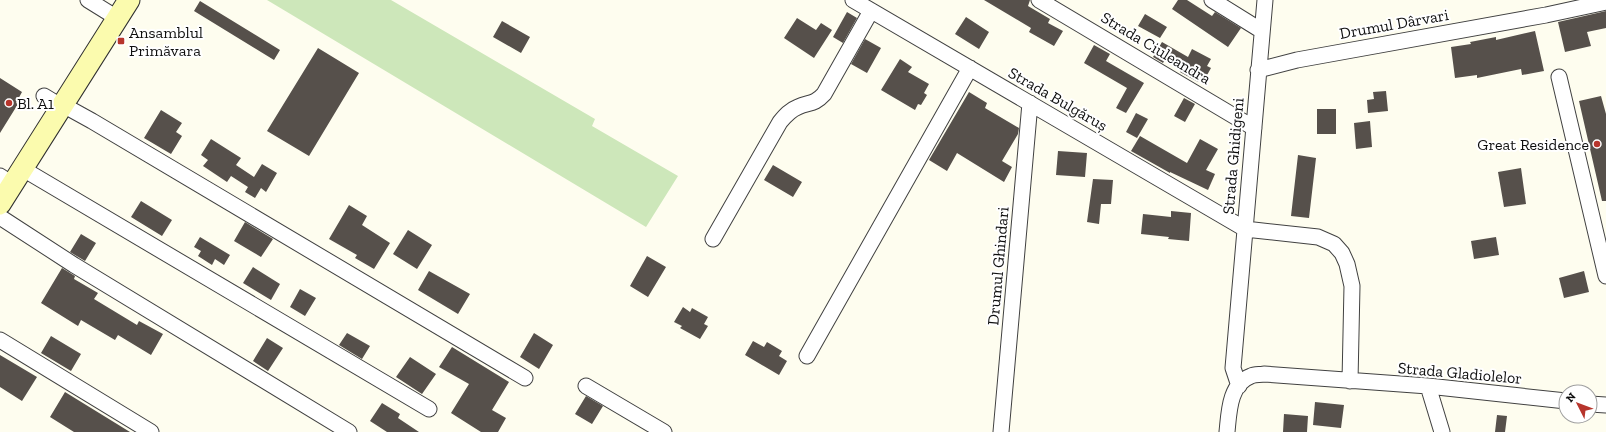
<svg xmlns="http://www.w3.org/2000/svg" width="1606" height="432" viewBox="0 0 1606 432" font-family="'Zilla Slab',serif">
<style>
.green{fill:#cde7ba}
.building{fill:#56504b}
.lines{fill:none;stroke-linecap:round;stroke-linejoin:round}
.street-casing{stroke:#414141;stroke-width:17}
.secondary-casing{stroke:#303030;stroke-width:23}
.street{stroke:#fff;stroke-width:15}
.secondary{stroke:#fbfbae;stroke-width:21}
.poi-dot{fill:#b7352c;stroke:#fff;stroke-width:1.5}
.labels{text-anchor:middle;dominant-baseline:central;stroke-width:4;stroke-linejoin:round;paint-order:stroke}
.street-label{font-size:16px;fill:#0e0e0e;stroke:#fff}
.poi-label{font-size:16px;fill:#0e0e0e;stroke:#fff;text-anchor:start}
</style>
<rect width="100%" height="100%" fill="#fefdef"/>
<path class="green" d="M 267,0 L 391,0 L 595,119 L 592,126 L 678,176 L 646,227 Z"/>
<path class="building" d="M 984,0 L 1030,0 L 1028,6 L 1050,19 L 1048,23 L 1063,31 L 1054,46 L 1029,32 L 1031,28 Z
M 1178,0 L 1187,0 L 1212,16 L 1215,12 L 1241,28 L 1228,47 L 1172,9 Z
M 200,1 L 280,50 L 274,60 L 194,11 Z
M 1606,11 L 1606,28 L 1587,32 L 1591,46 L 1565,52 L 1558,22 Z
M 847,12 L 857,18 L 843,43 L 833,37 Z
M 1145,14 L 1167,27 L 1160,38 L 1138,26 Z
M 966,17 L 989,32 L 979,49 L 955,34 Z
M 797,18 L 816,30 L 821,23 L 832,30 L 814,58 L 784,38 Z
M 502,21 L 530,37 L 521,53 L 493,37 Z
M 1535,31 L 1544,71 L 1522,75 L 1521,69 L 1477,78 L 1477,75 L 1455,78 L 1451,47 L 1471,44 L 1470,42 L 1496,37 L 1496,40 Z
M 865,39 L 881,48 L 867,73 L 851,64 Z
M 1162,42 L 1188,57 L 1192,49 L 1211,59 L 1207,66 L 1211,68 L 1206,77 L 1202,75 L 1198,82 L 1180,72 L 1182,67 L 1166,58 L 1163,63 L 1153,57 Z
M 1094,45 L 1110,54 L 1106,61 L 1144,83 L 1126,113 L 1116,108 L 1127,88 L 1084,63 Z
M 318,48 L 359,73 L 309,156 L 267,131 Z
M 900,59 L 912,67 L 908,72 L 929,84 L 924,93 L 927,95 L 921,105 L 918,104 L 915,110 L 881,90 Z
M 0,78 L 22,92 L 16,103 L 18,104 L 0,133 Z
M 1386,91 L 1388,111 L 1368,113 L 1367,100 L 1374,99 L 1373,92 Z
M 969,92 L 987,103 L 985,108 L 1019,128 L 1018,134 L 1002,161 L 1012,167 L 1004,182 L 957,153 L 947,171 L 929,160 Z
M 1601,96 L 1606,114 L 1606,201 L 1602,201 L 1579,101 Z
M 1184,98 L 1195,104 L 1185,122 L 1174,116 Z
M 1317,109 L 1336,109 L 1336,134 L 1317,134 Z
M 161,110 L 182,123 L 176,132 L 182,136 L 171,154 L 144,138 Z
M 1136,113 L 1148,119 L 1137,138 L 1126,132 Z
M 1370,121 L 1372,147 L 1356,149 L 1354,123 Z
M 1140,136 L 1187,163 L 1200,139 L 1218,149 L 1206,170 L 1215,174 L 1208,190 L 1170,172 L 1170,173 L 1131,151 Z
M 211,139 L 241,158 L 236,165 L 254,177 L 262,164 L 277,173 L 266,192 L 261,188 L 255,198 L 245,192 L 248,187 L 231,176 L 227,182 L 203,166 L 208,160 L 201,155 Z
M 1058,151 L 1087,153 L 1085,177 L 1056,175 Z
M 1298,155 L 1316,158 L 1309,218 L 1291,216 Z
M 773,165 L 802,182 L 793,197 L 764,180 Z
M 1521,168 L 1526,204 L 1504,207 L 1498,172 Z
M 1093,179 L 1113,180 L 1111,204 L 1101,204 L 1099,224 L 1087,222 Z
M 141,201 L 172,220 L 162,236 L 131,217 Z
M 349,205 L 367,216 L 362,225 L 390,243 L 374,269 L 355,258 L 357,255 L 329,239 Z
M 1171,211 L 1191,213 L 1189,241 L 1168,239 L 1169,237 L 1141,234 L 1143,214 L 1171,217 Z
M 245,222 L 273,239 L 261,257 L 234,241 Z
M 408,230 L 432,245 L 417,269 L 393,254 Z
M 81,234 L 96,243 L 85,261 L 70,252 Z
M 200,237 L 230,255 L 224,265 L 215,259 L 212,265 L 198,256 L 201,251 L 194,247 Z
M 1496,237 L 1499,255 L 1474,259 L 1471,241 Z
M 647,256 L 666,267 L 648,297 L 630,286 Z
M 253,267 L 280,284 L 271,300 L 243,283 Z
M 62,268 L 75,276 L 74,279 L 98,293 L 94,299 L 137,325 L 139,321 L 163,334 L 151,355 L 118,335 L 115,340 L 81,320 L 78,326 L 41,303 Z
M 429,271 L 470,294 L 458,314 L 418,290 Z
M 1584,271 L 1589,292 L 1564,298 L 1559,278 Z
M 300,289 L 316,298 L 305,316 L 290,307 Z
M 683,307 L 690,312 L 692,308 L 708,317 L 704,324 L 708,326 L 700,339 L 680,328 L 682,326 L 674,322 Z
M 347,333 L 370,346 L 362,359 L 339,345 Z
M 534,333 L 553,345 L 539,369 L 520,357 Z
M 51,336 L 81,354 L 71,371 L 41,353 Z
M 267,338 L 283,348 L 268,371 L 253,361 Z
M 753,341 L 764,347 L 767,342 L 782,351 L 779,356 L 787,361 L 779,375 L 745,355 Z
M 452,347 L 509,382 L 492,410 L 506,418 L 498,432 L 481,432 L 451,413 L 469,384 L 439,367 Z
M 0,355 L 37,377 L 22,401 L 0,387 Z
M 410,357 L 436,374 L 422,394 L 396,377 Z
M 65,392 L 130,432 L 74,432 L 50,417 Z
M 586,396 L 603,406 L 592,424 L 575,414 Z
M 1315,402 L 1344,405 L 1341,428 L 1313,425 Z
M 382,403 L 400,414 L 398,418 L 419,432 L 387,432 L 370,421 Z
M 1284,414 L 1308,416 L 1307,432 L 1283,432 Z
M 1497,415 L 1507,416 L 1505,432 L 1495,432 Z"/>
<g class="lines">
<g class="street-casing">
<path id="street" d="M 88,0 L 117,18
M 853,0 L 1245,229 L 1318,237 L 1334,244 L 1342,253 L 1347,264 L 1352,286 L 1350,381
M 1039,0 L 1254,128
M 1212,0 L 1262,31
M 1258,70 L 1297,60 L 1546,15 L 1606,2
M 1559,77 L 1606,276
M 44,96 L 62,107
M 63,105 L 92,121 L 525,378
M 23,169 L 429,409
M 0,176 L 12,184
M 0,217 L 74,265 L 349,432
M 713,239 L 780,122 C 785,116 790,110 798,107 C 809,102 814,105 824,94 L 871,11
M 0,340 L 151,432
M 807,356 L 970,68
M 586,386 L 664,432
M 1239,386 L 1233,368 L 1265,0
M 1428,386 L 1442,432
M 1590,404 L 1606,405
M 1001,432 L 1030,103
M 1227,432 C 1229,413 1229,384 1251,376 C 1255,374 1260,375 1264,374 L 1428,386 L 1566,401"/>
</g>
<g class="secondary-casing">
<path id="secondary" d="M 0,204 L 129,0"/>
</g>
<use href="#street" class="street"/>
<use href="#secondary" class="secondary"/>
</g>
<g class="poi-dot">
<rect x="117" y="37" width="8" height="8" rx="2"/>
<circle cx="9" cy="103" r="4"/>
<circle cx="1597" cy="144" r="4"/>
</g>
<g class="labels">
<g class="street-label">
<text transform="translate(1394 24) rotate(-10)">Drumul Dârvari</text>
<text transform="translate(1156 48) rotate(31)">Strada Ciuleandra</text>
<text transform="translate(1058 99) rotate(30)">Strada Bulgăruș</text>
<text transform="translate(1233 156) rotate(-85)">Strada Ghidigeni</text>
<text transform="translate(998 266) rotate(-85)">Drumul Ghindari</text>
<text transform="translate(1460 373) rotate(5)">Strada Gladiolelor</text>
</g>
<g class="poi-label">
<text x="129" y="32">Ansamblul<tspan x="129" dy="18">Primăvara</tspan></text>
<text x="17" y="103">Bl. A1</text>
<text x="1589" y="144" text-anchor="end">Great Residence</text>
</g>
</g>
<g transform="translate(1578 404) rotate(312)"><circle r="19" fill="#ffffff" stroke="#9f9f9f"/>
<path d="M0-3L7 15L0 10L-7 15Z" fill="#b7352c"/>
<text y="-6" font-size="11" font-weight="bold" text-anchor="middle" fill="#0e0e0e">N</text>
</g>
</svg>
